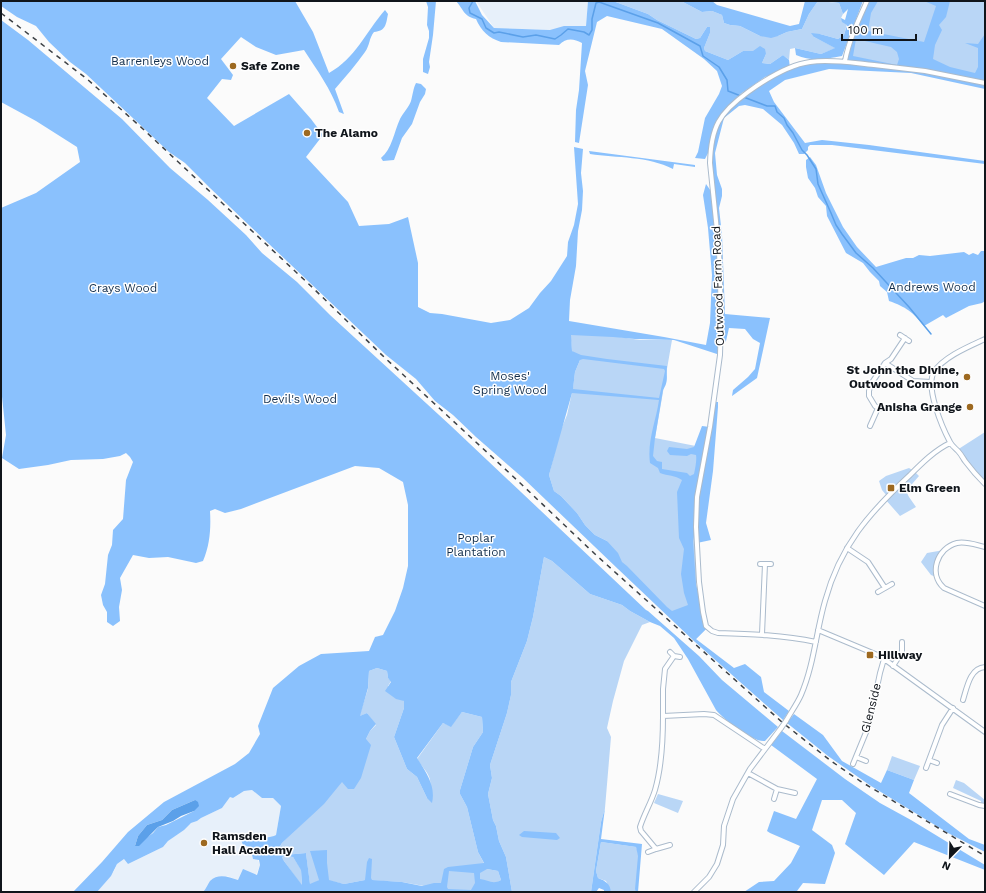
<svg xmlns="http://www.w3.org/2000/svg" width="986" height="893" viewBox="0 0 986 893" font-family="'Work Sans',sans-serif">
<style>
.built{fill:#e7f0fa}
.green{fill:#b9d6f6}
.forest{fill:#8ac1fd;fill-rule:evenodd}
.water{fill:#5ba0e9}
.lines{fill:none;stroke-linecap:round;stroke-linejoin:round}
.stream{stroke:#5ba0e9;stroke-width:1.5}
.street-casing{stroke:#abbbcc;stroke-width:6}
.street{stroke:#fff;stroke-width:4}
.rail{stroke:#3d4145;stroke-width:1.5;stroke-dasharray:5 5;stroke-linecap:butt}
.street-bridge-casing{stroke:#abbbcc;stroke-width:6;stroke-linecap:butt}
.street-bridge{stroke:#fff;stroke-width:4}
.poi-dot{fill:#9d6920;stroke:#fff;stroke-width:1.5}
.labels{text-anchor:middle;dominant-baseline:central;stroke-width:3;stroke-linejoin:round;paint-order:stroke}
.park-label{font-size:12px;fill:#132f4d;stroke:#fff}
.poi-label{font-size:12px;font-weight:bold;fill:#10151b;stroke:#fff;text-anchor:start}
.street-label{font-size:12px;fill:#10151b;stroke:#fff}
</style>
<rect width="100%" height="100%" fill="#fbfbfb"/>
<path class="built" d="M 476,1 L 588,1 L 586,26 L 580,31 L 494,28 Z
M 252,790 L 262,798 L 273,798 L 281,806 L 276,835 L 272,837 L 263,837 L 250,847 L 253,859 L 258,860 L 260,865 L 256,875 L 238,880 L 227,876 L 203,892 L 97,892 L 114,871 L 117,864 L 124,859 L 128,864 L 157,850 L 163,847 L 168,841 L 191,823 L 197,821 L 201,818 L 222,808 L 230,796 L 233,798 L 244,791 Z"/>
<path class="green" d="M 613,1 L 681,1 L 702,12 L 712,11 L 722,15 L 724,23 L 730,25 L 740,26 L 760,36 L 778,36 L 787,32 L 802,29 L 809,14 L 818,1 L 839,3 L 843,14 L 841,18 L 847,24 L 844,35 L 838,39 L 820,34 L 814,37 L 836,48 L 821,54 L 795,48 L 790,49 L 789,60 L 783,55 L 770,64 L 762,63 L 766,54 L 754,51 L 743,51 L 728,60 L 705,51 L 704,48 L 710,33 L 707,27 L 700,38 L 696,39 L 657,20 L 648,14 Z
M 867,1 L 985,1 L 985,83 L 845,61 Z
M 570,330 L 640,340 L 672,340 L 655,438 L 706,448 L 696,541 L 696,584 L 706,629 L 696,639 L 615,562 L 607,541 L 595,535 L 585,525 L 577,513 L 561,496 L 554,491 L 549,475 L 560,432 L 567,415 L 573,388 L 575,372 L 580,360 L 572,351 Z
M 985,432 L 985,484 L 957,450 Z
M 909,468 L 914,471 L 919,476 L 906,491 L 909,497 L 916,507 L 900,516 L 885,499 L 887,496 L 882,490 L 879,481 L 886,476 Z
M 944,550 L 940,555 L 936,577 L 931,575 L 921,562 L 927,553 Z
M 544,557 L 552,561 L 590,594 L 622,605 L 630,611 L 650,622 L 642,625 L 624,661 L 613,701 L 607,728 L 611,737 L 605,808 L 601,822 L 591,892 L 512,892 L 506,857 L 499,841 L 496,826 L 493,820 L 488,794 L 492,778 L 490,765 L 507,713 L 511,695 L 511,682 L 527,641 L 533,617 Z
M 377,668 L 387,671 L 388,678 L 391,681 L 388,686 L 404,701 L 404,708 L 394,737 L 407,769 L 417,777 L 427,798 C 435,778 428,775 417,759 L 443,723 L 451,726 L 462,712 L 482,717 L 483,732 L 473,747 L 460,790 L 460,794 L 467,807 L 478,852 L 487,869 L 498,871 L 501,880 L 496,883 L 492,891 L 499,892 L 457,892 L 402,882 L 365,880 L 344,884 L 321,879 L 310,885 L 306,853 L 284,855 L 279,848 L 282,843 L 304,822 L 366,739 L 370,731 L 376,725 L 367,713 L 359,717 L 368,689 L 369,671 Z
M 892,756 L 920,766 L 914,780 L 887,770 Z
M 956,780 L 964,783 L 985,800 L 985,804 L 981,803 L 981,801 L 953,788 Z
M 658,794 L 683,801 L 678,813 L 654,803 Z
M 601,842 L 636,847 C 642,860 635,878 636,892 L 611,892 L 606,881 L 598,878 L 596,871 Z
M 285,856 L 293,857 L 301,869 L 302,886 L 284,861 L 282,857 Z"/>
<path class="forest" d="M 1,1 L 295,1 L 313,32 L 329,73 C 356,58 365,33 385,10 L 388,14 C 386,24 386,31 374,32 C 369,38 370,45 365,52 C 356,65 345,77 335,89 L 344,114 L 339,112 C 331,89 317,70 304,50 L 276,55 L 256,47 L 241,37 L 221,59 L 233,75 L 231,80 L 222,79 L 207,98 L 234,126 L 289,94 L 311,119 L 323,135 L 306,157 L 348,202 L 359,226 L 389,224 L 408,217 L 418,263 L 418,307 L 430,313 L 442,314 L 491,323 L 510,320 L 529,308 L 540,293 L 551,281 L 567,256 L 568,242 L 574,225 L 578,204 L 574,147 L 583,149 L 581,173 L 583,191 L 582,210 L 578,231 L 576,266 L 570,300 L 569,321 L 664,337 L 706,345 L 710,323 L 712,275 L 708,228 L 703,195 L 706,184 L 713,194 L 710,149 L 705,159 L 695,158 L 698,152 L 705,118 L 719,94 L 722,86 L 717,71 L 704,59 L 662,29 L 607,16 L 597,22 L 585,71 L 588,85 L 579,143 L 575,142 L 576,110 L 579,90 L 582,43 C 573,38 566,38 559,45 L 501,42 C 489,38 481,31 476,19 C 463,16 464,10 456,1 L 475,1 L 482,15 L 494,28 L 550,30 L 564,26 L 586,26 L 588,1 L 613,1 L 648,14 L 657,20 L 696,39 L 700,38 L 707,27 L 710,27 L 710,33 L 704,48 L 705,51 L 728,60 L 743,51 L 753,51 L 760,46 L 765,49 L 766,54 L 762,63 L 770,64 L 783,55 L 789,60 L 790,68 L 806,64 L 845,61 L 867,1 L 878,1 L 871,13 L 868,31 L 924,42 L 936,6 L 924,1 L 950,1 L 946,17 L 939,25 L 942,30 L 935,45 L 933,59 L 950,67 L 975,73 L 978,67 L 978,48 L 965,43 L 978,44 L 985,34 L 985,89 L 911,73 L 829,69 L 785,80 L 769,91 L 774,102 L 805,143 L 822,140 L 869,145 L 985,161 L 985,164 L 832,145 L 810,145 L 808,147 L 808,150 L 804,154 L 799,154 L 794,143 L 782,125 L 763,109 L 745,105 L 739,106 L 724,118 L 715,153 L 717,175 L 722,189 L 722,196 L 719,208 L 722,235 L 725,314 L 770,318 L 757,378 L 732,396 L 733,390 L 748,377 L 755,369 L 760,343 L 753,339 L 745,329 L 729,328 L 726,341 L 721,346 L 720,355 L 674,340 L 635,339 L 613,337 L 571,335 L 572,351 L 581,355 L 607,359 L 667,366 C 666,376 669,381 663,390 L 655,438 L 653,456 L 657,461 L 662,462 L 662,469 L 687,473 L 690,476 L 694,474 C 695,470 697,459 696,455 L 691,454 L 687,456 L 670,455 L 667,451 L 669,447 L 687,449 L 694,447 L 702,426 L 710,427 L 715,402 L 718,402 L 718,407 L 713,471 L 706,523 L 711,540 L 697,543 L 697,497 L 696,527 L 693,541 L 696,584 L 706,629 L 696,639 L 734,668 L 745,664 L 761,677 L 764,692 L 789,711 L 783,720 L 695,642 L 618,569 L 523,478 L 476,437 L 453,415 L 435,401 L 416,379 L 386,355 L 210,188 L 185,163 L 169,152 L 86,74 L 70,62 L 49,42 L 36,26 L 17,17 L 1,6 ZM 856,39 L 891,47 L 897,52 L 899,59 L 897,65 L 853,56 ZM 786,69 L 745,94 L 725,111 L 739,95 L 765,77 ZM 583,359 L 664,369 L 665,371 L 659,398 L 573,389 L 575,372 L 580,360 ZM 572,393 L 659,400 C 656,421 647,441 650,463 L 658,468 L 660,473 C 668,476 675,475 682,480 L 677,492 L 679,538 L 684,549 L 681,574 L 684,593 L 688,605 L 672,611 L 667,607 L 627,566 L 622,562 L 618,553 L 607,541 L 595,535 L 585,525 L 577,513 L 561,496 L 554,491 L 549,475 Z
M 426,1 L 436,1 L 433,35 L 429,62 L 430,67 L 428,74 L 423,72 L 423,59 L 429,38 L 429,31 L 427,25 L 428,7 Z
M 681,1 L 712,1 L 717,5 L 790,26 L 799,24 L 805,1 L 818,1 L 809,14 L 802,29 L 787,32 L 778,36 L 771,38 L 760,36 L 740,26 L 730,25 L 724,23 L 722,15 L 712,11 L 702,12 Z
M 824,1 L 863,1 L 842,56 C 825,59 812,62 796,55 L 795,48 L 821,54 L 835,48 L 814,37 L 811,33 L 820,34 L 838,39 L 844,35 L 847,25 L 842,22 L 841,18 L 845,20 L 848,9 L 843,14 L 839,3 Z
M 1,20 L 28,40 L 122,119 L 170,168 L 208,200 L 246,235 L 262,253 L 297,282 L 330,315 L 451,426 L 646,610 L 648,611 L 699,656 L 722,680 L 778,727 L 765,741 C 754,743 723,719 716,710 L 688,659 L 674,638 L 660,626 L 650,622 L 630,611 L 622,605 L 590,594 L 552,561 L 544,557 L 533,617 L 527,641 L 511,682 L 511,695 L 507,713 L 490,765 L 492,778 L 488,794 L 493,820 L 496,826 L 499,841 L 506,857 L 512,892 L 203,892 C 206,889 208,884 210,881 C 218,873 229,877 238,880 L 243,869 L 257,875 L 260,865 L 259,860 L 253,859 L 250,847 L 243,845 L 240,837 L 258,834 C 264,838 270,838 276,835 L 281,806 L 273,798 L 262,798 L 252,790 L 244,791 L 233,798 L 230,797 L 222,808 L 201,818 L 197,821 L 191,823 L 184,830 L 168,841 L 163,847 L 128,864 L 124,859 L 117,864 L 111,876 L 97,892 L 73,892 L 102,862 L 128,832 L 164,802 L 235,764 L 249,753 L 260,734 L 258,726 L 273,688 L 299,666 L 321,654 L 369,651 L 375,637 L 383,635 L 395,611 L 403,588 L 408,566 L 408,505 L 403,482 L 379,468 L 355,466 L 241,509 L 225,513 L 215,509 L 210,511 C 211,528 210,545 203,561 L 196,563 L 168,557 L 149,558 L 133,555 L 120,578 L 122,590 L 119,607 L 120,621 L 113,626 L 107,622 L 107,612 L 103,605 L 101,595 L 105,584 L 108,555 L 112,545 L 113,530 L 123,519 L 126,480 L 133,462 L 130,457 L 126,453 L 120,456 L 103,459 L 71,460 L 48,465 L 19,469 L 2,458 L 6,435 L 1,387 L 1,208 L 36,193 L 80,162 L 77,147 L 36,121 L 1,102 ZM 377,668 L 387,671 L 388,678 L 391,682 L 385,691 L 396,699 L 404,701 L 404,708 L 394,737 L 407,769 L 417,777 L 427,798 L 432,803 C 436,786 426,772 417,758 L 443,723 L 451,727 L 462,712 L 482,717 L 483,732 L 473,747 L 460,790 L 460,794 L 467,807 L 478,852 L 484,863 L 448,867 L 444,869 L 441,883 L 434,883 L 422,886 L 402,882 L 372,880 L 371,878 L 372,859 L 369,858 L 367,862 L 365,880 L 344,884 L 329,880 L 327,863 L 327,850 L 310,851 L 319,880 L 310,884 L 306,853 L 284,855 L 279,848 L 282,843 L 324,804 L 342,782 L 348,789 L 354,789 L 361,778 L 371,745 L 366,739 L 370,731 L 376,724 L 367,713 L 360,716 L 368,688 L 369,671 ZM 195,800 L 194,811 L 166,825 L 158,827 L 153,833 L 135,846 L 138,836 L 147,825 L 162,820 L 172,810 ZM 285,856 L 293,857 L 301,870 L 302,885 L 284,861 L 282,857 ZM 487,869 L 498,871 L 501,880 C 493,885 488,880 480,879 L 480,873 ZM 449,871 L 474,873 L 475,883 L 471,890 L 448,889 L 447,887 Z
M 416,83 L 421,84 L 426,89 L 425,94 L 420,102 L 412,124 L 402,138 L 394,160 L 383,161 L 381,158 C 392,149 394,132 400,119 C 403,113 409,107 411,101 C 413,94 413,89 416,83 Z
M 589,151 L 695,165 L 695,167 L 674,164 L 673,169 C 648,156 617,158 590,154 Z
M 810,157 L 816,165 L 826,193 L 843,227 L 857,247 L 876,267 L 906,258 L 913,258 L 919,255 L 930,256 L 964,252 L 969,255 L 973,253 L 978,255 L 981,251 L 985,251 L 985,301 L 982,303 L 969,306 L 946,318 L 943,315 L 924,326 C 913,312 906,307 889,301 L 887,292 L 880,286 L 879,281 L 870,272 L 863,263 L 846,253 L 827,216 L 826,206 L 818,197 L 815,188 L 808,178 L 806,167 L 806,160 Z
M 794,714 L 823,735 L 842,761 L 881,783 L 887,770 L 914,780 L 909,793 L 969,839 L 985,845 L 985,852 L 948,833 L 871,786 L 828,756 L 787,723 Z
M 782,731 L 845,779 L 880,803 L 911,820 L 985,865 L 985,870 L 914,842 L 884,875 L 845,844 L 856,813 L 842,800 L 822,800 L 812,830 L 832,845 L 835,853 L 825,884 L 803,883 L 797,891 L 792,892 L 744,892 L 759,882 L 774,881 L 791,863 L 800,846 L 770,833 L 767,831 L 774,811 L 796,819 L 817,779 L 771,745 Z
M 605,808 L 601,839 L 642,844 L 638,892 L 636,892 L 635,889 L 638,856 L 636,847 L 601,842 L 596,871 L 598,878 C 606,881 610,884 611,892 L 604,892 L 604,890 L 599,888 L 596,892 L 591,892 L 601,822 Z
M 524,831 L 556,833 L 560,838 L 557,840 L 522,837 L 519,835 Z"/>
<path class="water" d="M 195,800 L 198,802 L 199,806 L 194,811 L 181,816 L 173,821 L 158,827 L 139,846 L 135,846 L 138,836 L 147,825 L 162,820 L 172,810 Z"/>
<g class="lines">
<path class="stream" d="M 473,1 L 469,8 L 470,13 L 482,19 L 486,28 L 494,33 L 499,32 L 523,37 L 536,35 L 555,39 L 561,35 L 568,29 L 584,32 L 589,35 L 592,30 L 592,19 L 596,3 L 599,2 L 658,23 L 700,46 L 703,56 L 719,67 L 727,80 L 728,91 L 767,106 L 775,106 L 777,112 L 784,118 L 787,125 L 793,133 L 802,150 L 807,155 L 816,169 L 818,184 L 822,193 L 831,213 L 836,225 L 842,234 L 856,253 L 873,268 L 909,307 L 931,334"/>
<g class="street-casing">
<path id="street" d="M 845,61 C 849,40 858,21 867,1
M 900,335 L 909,341
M 985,339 C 970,346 943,357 934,372 C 925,387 942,427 950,442 C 952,446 955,448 958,451 C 961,454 963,458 965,461 C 971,469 978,477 985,484
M 885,363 L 913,381 L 931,382
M 889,409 L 878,408 L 875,406 L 869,396 L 869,391 L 871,384 L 885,363 L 891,359 L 905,338
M 870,426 L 878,408
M 985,547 C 976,545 966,541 957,543 C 937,548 928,574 944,588 L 985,606
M 847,548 L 868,562 L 885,588
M 760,564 L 771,564
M 878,592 L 892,584
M 818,630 L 880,656 L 985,732
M 762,634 L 765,564
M 816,642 C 783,635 751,634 718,633 L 712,631 L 706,626 L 703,612 L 699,582 L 696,527 L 697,497 L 710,427 L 720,355 L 721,316 L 719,250 L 710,163 C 711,127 719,113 748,92 C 766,79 788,65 810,62 C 831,59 853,63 874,65 C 891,67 908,69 925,71 C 945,75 965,79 985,83
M 670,652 L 674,656 L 665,669 L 663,689 L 663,716 L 704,714 L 714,715 L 765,749
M 674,656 L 680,657
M 893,666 L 902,652 L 902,642
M 963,700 C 967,687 970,668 985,667
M 663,716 C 663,741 662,766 655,790 C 651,803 644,814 640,827 L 641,831 L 656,849 L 670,845
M 786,721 C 791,712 797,704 801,695 C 814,665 816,632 825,601 C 840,546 869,513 910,475 C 922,463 935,450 950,443
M 856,757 L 866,761
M 929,760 L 937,763
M 853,764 L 869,725 L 880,673 L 884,659
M 926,768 L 942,725 L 953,708
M 748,773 L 777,789 L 795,793
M 950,794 L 979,805 L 985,806
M 774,799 L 777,789
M 648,852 L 656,849
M 694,892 L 709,877 L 717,864 L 723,845 L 724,826 L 733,799 L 750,769 L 781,728"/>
</g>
<use href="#street" class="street"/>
<path class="rail" d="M 1,13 L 87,79 L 143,129 L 313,288 L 384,357 L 518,481 L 596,555 L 783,723 L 831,761 L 860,781 L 985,856"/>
<g class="street-bridge-casing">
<path id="street-bridge" d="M 781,728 L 786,721"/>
</g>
<use href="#street-bridge" class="street-bridge"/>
</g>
<g class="poi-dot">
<circle cx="233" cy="66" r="4"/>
<circle cx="307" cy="133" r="4"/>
<circle cx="967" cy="377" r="4"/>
<circle cx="970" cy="407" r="4"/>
<rect x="887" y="484" width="8" height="8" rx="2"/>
<rect x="866" y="651" width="8" height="8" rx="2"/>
<circle cx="204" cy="843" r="4"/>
</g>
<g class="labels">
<g class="park-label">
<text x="160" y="61">Barrenleys Wood</text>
<text x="932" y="287">Andrews Wood</text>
<text x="123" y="288">Crays Wood</text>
<text x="510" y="376">Moses'<tspan x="510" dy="14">Spring Wood</tspan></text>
<text x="300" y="399">Devil's Wood</text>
<text x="476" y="538">Poplar<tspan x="476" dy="14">Plantation</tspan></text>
</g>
<g class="poi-label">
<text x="241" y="66">Safe Zone</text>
<text x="315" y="133">The Alamo</text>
<text x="959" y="370" text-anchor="end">St John the Divine,<tspan x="959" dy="14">Outwood Common</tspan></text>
<text x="962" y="407" text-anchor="end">Anisha Grange</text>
<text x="899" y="488">Elm Green</text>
<text x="878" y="655">Hillway</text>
<text x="212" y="836">Ramsden<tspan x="212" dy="14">Hall Academy</tspan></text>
</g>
<g class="street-label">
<text transform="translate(718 286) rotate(-92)">Outwood Farm Road</text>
<text transform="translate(871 708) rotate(-76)">Glenside</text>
</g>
</g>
<rect width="986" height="893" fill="none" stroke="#10151b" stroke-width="4"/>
<g transform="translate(950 857) rotate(203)" stroke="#ffffff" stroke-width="3" paint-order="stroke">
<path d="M0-3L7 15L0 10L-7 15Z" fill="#10151b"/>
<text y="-6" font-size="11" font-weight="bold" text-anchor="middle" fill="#10151b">N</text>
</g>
<path d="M842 34v6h74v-6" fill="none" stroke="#10151b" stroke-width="2"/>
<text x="848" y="34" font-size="12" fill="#10151b" stroke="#ffffff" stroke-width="3" paint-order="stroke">100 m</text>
</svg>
